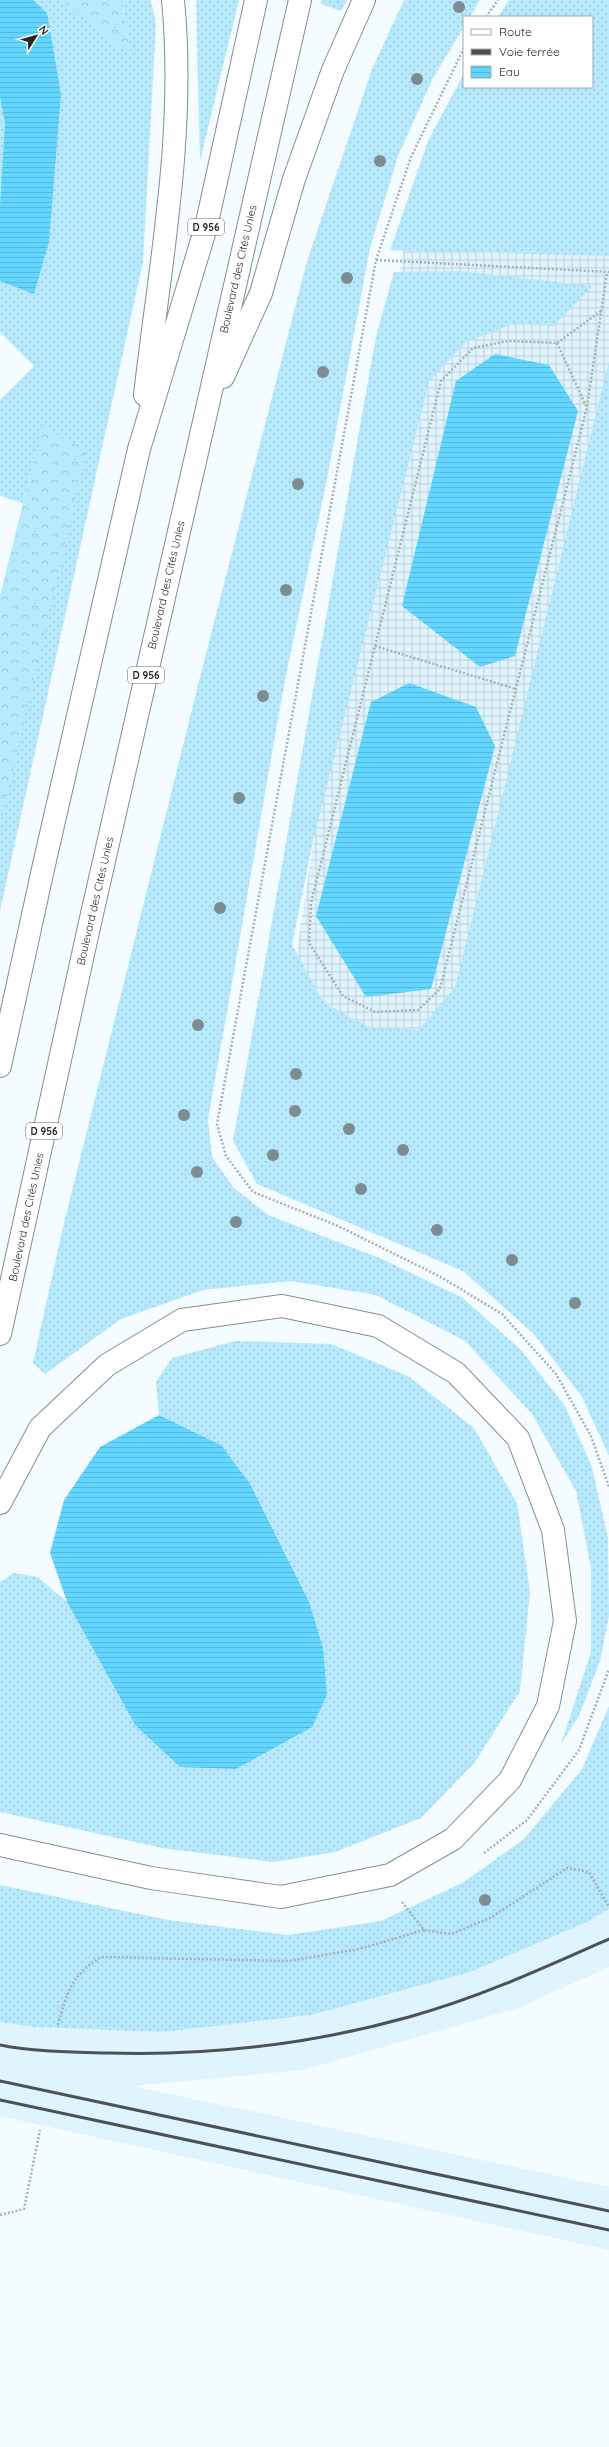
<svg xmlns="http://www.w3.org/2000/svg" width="609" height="2447" viewBox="0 0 609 2447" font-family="Quicksand,sans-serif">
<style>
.built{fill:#dff4fd}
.industrial{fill:url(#industrial-grid)}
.grass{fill:url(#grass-dots)}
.forest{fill:url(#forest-crowns)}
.water{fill:url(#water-rules)}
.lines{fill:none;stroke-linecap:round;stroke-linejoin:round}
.primary-casing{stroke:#828e93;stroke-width:24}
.highway-casing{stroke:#828e93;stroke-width:24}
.path{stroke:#a9b0b2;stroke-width:2.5;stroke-dasharray:2 2;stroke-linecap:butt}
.primary{stroke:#fff;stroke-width:22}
.highway{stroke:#fff;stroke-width:22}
.rail{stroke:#4c5254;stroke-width:3}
.tree{fill:#7d8c91}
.labels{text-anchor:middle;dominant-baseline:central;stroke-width:3.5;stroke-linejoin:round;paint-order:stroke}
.shield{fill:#fff;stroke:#65686a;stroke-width:1}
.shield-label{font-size:10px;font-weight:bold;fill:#23282a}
.street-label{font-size:11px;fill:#23282a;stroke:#fff}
</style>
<defs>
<pattern id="industrial-grid" width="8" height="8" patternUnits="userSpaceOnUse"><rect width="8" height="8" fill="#dff4fd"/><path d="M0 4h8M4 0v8" fill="none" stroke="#bfd1d9"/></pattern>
<pattern id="grass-dots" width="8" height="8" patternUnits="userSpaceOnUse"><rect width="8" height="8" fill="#b7e9fd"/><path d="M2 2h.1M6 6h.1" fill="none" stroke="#9dc8d9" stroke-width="1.8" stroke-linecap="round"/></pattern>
<pattern id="forest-crowns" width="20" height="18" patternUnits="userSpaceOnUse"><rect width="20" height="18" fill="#b7e9fd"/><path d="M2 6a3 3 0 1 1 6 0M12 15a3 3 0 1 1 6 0" fill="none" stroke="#9dc8d9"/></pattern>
<pattern id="water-rules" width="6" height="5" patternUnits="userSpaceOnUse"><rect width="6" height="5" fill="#63d6ff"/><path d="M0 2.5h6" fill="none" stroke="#56b8db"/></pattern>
</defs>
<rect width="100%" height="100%" fill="#f4fcff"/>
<path class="built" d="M 609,1909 L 609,1967 L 518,2008 L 303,2070 L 132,2086 L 609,2187 L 609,2250 L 0,2116 L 0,2022 L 34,2027 L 162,2032 L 311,2015 L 470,1972 L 587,1922 Z"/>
<path class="industrial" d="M 609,0 L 609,1217 L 263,1175 L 406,232 L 592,87 L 592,17 Z"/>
<path class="grass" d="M 0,0 L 61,0 L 131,56 L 122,0 L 151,0 L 156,24 L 143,262 L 0,911 L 0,826 L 42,427 L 23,503 L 0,496 L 0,400 L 34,366 L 0,332 Z
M 196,0 L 239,0 L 200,161 Z
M 322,0 L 347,0 L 341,11 L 321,4 Z
M 404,0 L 480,0 L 470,17 L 464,17 L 464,27 L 433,78 L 398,156 L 370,248 L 328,474 L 284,685 L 208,1120 L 212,1157 L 233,1187 L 268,1215 L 382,1259 L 463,1298 L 521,1350 L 565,1406 L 592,1467 L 608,1538 L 609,1616 L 600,1661 L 579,1716 L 561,1744 L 591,1652 L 591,1568 L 576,1491 L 532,1414 L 465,1341 L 376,1295 L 291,1281 L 203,1290 L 121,1319 L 45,1374 L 33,1363 L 63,1227 L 201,673 L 307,261 L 372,69 Z
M 509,0 L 609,0 L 609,256 L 390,250 L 428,141 L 464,73 L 464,87 L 592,87 L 592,17 L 498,17 Z
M 459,271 L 592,286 L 554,326 L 513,324 L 466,342 L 429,382 L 313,841 L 292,945 L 324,1003 L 369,1027 L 418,1030 L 455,988 L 609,361 L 609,1456 L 582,1397 L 534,1334 L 463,1271 L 257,1184 L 233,1141 L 376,336 L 394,272 Z
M 235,1341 L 331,1344 L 408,1376 L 474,1428 L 517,1503 L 530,1592 L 520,1691 L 475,1762 L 421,1818 L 335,1852 L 273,1862 L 162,1848 L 0,1812 L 0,1582 L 14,1573 L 38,1577 L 67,1602 L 135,1725 L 221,1445 L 159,1415 L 156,1382 L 172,1358 Z
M 609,1706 L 609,1909 L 587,1922 L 470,1972 L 311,2015 L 162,2032 L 34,2027 L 0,2022 L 0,1885 L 168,1920 L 288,1935 L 381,1921 L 464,1882 L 524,1839 L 582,1769 Z"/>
<path class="forest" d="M 61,0 L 122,0 L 131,56 Z
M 42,426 L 87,450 L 0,826 L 0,596 Z"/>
<path class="water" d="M 0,0 L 33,0 L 47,13 L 61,94 L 49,242 L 34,294 L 0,281 L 0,207 L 5,123 L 0,97 Z
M 495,354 L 549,365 L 578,411 L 515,656 L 480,667 L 402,606 L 456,381 Z
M 409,683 L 476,707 L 495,746 L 431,989 L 366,997 L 316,916 L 371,702 Z
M 159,1415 L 221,1445 L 250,1484 L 309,1602 L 323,1648 L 327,1695 L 312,1727 L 236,1769 L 180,1767 L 135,1725 L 67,1602 L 50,1553 L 64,1500 L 100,1447 Z"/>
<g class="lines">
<g class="primary-casing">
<path id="primary" d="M 145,395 C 160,263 186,133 173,0
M 0,1066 L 43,869 L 139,449 L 206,227 L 256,0"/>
</g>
<g class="highway-casing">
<path id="highway" d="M 223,377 L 261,293 L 294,179 L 333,70 L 364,0
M 0,1334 L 89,927 L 300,0
M 0,1503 L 40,1428 L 107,1365 L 182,1320 L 282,1306 L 378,1326 L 456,1373 L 518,1438 L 553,1530 L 565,1621 L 548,1706 L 510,1780 L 453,1839 L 390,1875 L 281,1897 L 151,1878 L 0,1845"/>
</g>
<path class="path" d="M 486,17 L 498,0
M 464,48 L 411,157 L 376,260 L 217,1124 L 226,1156 L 253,1192 L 338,1226 L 439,1276 L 502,1314 L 556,1374 L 591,1436 L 609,1487
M 376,260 L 609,272
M 601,311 L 557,343 L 508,341 L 473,348 L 441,381 L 311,903 L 309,943 L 343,996 L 375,1012 L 418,1010 L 440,989 L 587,407 L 607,272
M 557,343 L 586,406
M 375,646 L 516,689
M 484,1853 L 527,1820 L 579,1750 L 609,1669
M 402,1902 L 424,1930 L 451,1934 L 490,1918 L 567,1868 L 589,1872 L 609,1907
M 58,2025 C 67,1992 71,1976 101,1957 L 289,1961 L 359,1949 L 424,1930
M 0,2215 L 24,2209 L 40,2130"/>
<use href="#primary" class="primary"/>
<use href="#highway" class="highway"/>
<path class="rail" d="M 0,2045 C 35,2052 71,2052 107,2053 C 208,2056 312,2044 409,2017 C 478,1998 544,1968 609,1939
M 0,2081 L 609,2211
M 0,2100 L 609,2230"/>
</g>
<g class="tree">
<circle cx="459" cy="7" r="6"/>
<circle cx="417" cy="79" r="6"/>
<circle cx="380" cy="161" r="6"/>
<circle cx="347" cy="278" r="6"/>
<circle cx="323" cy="372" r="6"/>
<circle cx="298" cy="484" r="6"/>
<circle cx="286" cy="590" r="6"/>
<circle cx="263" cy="696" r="6"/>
<circle cx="239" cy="798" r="6"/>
<circle cx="220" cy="908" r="6"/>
<circle cx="198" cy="1025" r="6"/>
<circle cx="296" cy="1074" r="6"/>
<circle cx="295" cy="1111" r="6"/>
<circle cx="184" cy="1115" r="6"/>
<circle cx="349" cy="1129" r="6"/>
<circle cx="403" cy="1150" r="6"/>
<circle cx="273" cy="1155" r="6"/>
<circle cx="197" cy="1172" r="6"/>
<circle cx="361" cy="1189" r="6"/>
<circle cx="236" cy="1222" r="6"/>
<circle cx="437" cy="1230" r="6"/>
<circle cx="512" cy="1260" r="6"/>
<circle cx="575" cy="1303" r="6"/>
<circle cx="485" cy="1900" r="6"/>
</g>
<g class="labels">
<g class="shield">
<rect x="188" y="219" width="36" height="16" rx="3"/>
<rect x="128" y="667" width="36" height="16" rx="3"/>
<rect x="26" y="1123" width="36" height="16" rx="3"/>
</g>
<g class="shield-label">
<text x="206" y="227">D 956</text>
<text x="146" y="675">D 956</text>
<text x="44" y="1131">D 956</text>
</g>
<g class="street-label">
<text transform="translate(238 269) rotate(-77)">Boulevard des Cités Unies</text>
<text transform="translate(166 585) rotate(-77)">Boulevard des Cités Unies</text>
<text transform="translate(95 901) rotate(-77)">Boulevard des Cités Unies</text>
<text transform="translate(26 1217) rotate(-78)">Boulevard des Cités Unies</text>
</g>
</g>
<rect x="463" y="16" width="130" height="72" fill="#ffffff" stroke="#a7a9aa"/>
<rect x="471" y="29" width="20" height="6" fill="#ffffff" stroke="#a7a9aa"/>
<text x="499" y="36" font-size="12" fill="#23282a">Route</text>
<rect x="471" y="49" width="20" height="6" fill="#4c5254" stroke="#a7a9aa"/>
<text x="499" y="56" font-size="12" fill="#23282a">Voie ferrée</text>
<rect x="471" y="66" width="20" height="12" fill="url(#water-rules)" stroke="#a7a9aa"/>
<text x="499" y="76" font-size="12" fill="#23282a">Eau</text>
<g transform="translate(36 36) rotate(53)" stroke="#ffffff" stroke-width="3" paint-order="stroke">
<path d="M0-3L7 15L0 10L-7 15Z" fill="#23282a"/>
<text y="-6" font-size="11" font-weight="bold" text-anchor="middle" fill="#23282a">N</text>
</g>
</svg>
